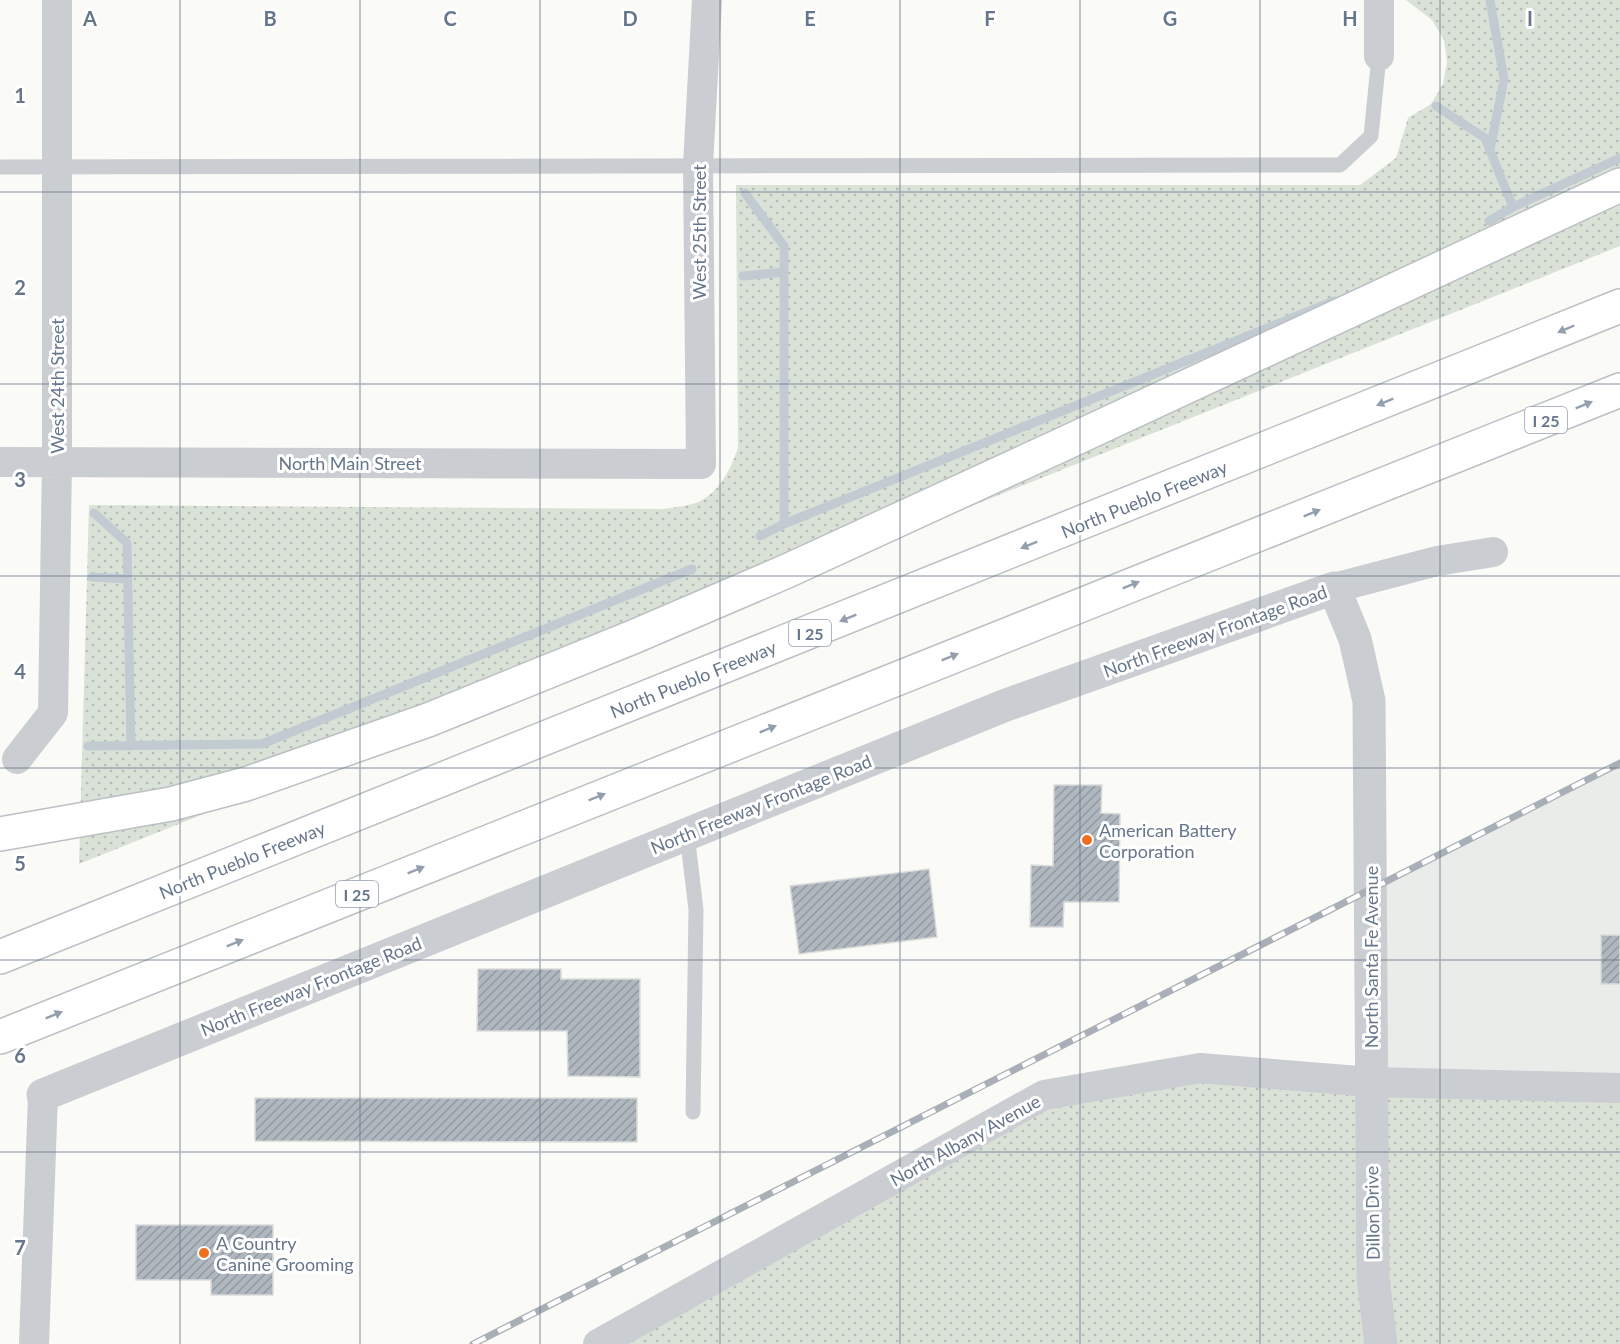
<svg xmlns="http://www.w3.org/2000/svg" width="1620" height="1344" viewBox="0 0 1620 1344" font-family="Lato,sans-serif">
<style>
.built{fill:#eaecea}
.grass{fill:url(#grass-dots)}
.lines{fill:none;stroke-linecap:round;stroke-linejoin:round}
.stream{stroke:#c1cbd1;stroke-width:9}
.building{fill:url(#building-hatch);stroke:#dbdcda;stroke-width:1.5}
.motorway-casing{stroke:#bcbfc3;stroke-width:36}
.service{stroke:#cacdd1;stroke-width:15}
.minor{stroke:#cacdd1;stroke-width:30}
.tertiary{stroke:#cacdd1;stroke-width:33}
.motorway{stroke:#fff;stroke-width:33}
.rail-casing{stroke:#a9afb6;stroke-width:7}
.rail{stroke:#fff;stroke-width:4.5;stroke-dasharray:14;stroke-linecap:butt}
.oneway{fill:#949fae}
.grid{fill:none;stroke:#66768b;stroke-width:1.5;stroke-opacity:0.55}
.poi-dot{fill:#f16e20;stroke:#fff;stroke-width:2}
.labels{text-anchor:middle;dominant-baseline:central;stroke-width:6;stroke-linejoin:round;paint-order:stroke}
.shield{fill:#fff;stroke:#949fae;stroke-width:1.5}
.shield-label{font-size:16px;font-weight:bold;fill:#66768b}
.street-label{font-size:18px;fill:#66768b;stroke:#fff}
.poi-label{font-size:18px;fill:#66768b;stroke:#fff;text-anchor:start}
.grid-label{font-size:20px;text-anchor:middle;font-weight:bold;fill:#66768b;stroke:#fff;stroke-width:6;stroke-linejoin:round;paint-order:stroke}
</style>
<defs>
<pattern id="grass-dots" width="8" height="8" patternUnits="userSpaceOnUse" patternTransform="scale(1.5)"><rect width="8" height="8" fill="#dae2d8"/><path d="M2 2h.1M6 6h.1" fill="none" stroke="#b5bcb5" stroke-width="1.8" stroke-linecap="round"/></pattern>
<pattern id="building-hatch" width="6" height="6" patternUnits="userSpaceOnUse" patternTransform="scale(1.5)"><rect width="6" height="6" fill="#afb7bf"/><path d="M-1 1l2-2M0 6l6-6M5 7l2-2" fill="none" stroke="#9299a1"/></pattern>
</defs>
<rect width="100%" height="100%" fill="#fafaf7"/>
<path class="built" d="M 1620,763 L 1620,1088 L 1371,1082 L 1371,889 Z"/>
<path class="grass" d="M 1406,0 L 1620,0 L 1620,246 L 79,864 L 89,505 L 664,509 C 674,507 686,506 696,503 C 720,493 730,470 738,448 L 736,185 L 1360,185 L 1396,158 L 1408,118 L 1431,104 L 1443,84 L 1447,62 L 1444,40 L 1432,20 Z
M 1200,1068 L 1620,1088 L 1620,1344 L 598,1344 L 1044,1095 Z"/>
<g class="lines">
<path class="stream" d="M 1490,0 L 1504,79 L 1490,150
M 1436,106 L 1485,138 L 1513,207
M 745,193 L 784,246 L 784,524
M 1489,221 L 1513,207 L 1620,158
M 743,276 L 784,272
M 94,513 L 127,543 L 131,746
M 760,536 L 784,524 L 1334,301
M 92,577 L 127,579
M 88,746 L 262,744 L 692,569"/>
</g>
<path class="building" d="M 1054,785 L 1102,785 L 1101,813 L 1120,814 L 1119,902 L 1064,902 L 1063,927 L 1030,927 L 1031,865 L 1053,866 Z
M 929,869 L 937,937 L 799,954 L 790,886 Z
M 1601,935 L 1620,935 L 1620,984 L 1601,984 Z
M 478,969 L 561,969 L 561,979 L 640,979 L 640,1077 L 568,1076 L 567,1031 L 477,1031 Z
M 255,1098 L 637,1098 L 637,1142 L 255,1141 Z
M 136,1225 L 273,1225 L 273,1295 L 211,1295 L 211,1280 L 136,1280 Z"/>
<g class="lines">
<g class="motorway-casing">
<path id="motorway" d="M 0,834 L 171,804 L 246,784 L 428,720 L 633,637 L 787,571 L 1059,446 L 1620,185
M 0,957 L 1620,306
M 0,1037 L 1620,390"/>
</g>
<path class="service" d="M 0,167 L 1340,165 L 1371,136 L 1379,56
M 687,834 L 696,910 L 693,1112"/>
<path class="minor" d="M 1379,0 L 1379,56
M 0,462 L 701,464 L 698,165 L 707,0
M 1334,588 L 1437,561 L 1493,552
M 17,759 L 53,713 L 57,462 L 57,0
M 34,1344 L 43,1095
M 598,1344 L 1044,1095 L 1200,1068 L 1371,1082 L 1620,1088"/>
<path class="tertiary" d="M 43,1095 L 1006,705 L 1334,588 L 1355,639 L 1369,701 L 1373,1278 L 1381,1344"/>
<use href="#motorway" class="motorway"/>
<g class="rail-casing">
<path id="rail" d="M 473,1344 L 1620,763"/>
</g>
<use href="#rail" class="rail"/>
</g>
<defs><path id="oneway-solid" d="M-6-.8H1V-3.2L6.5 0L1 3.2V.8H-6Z" transform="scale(1.5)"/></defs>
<g class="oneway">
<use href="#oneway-solid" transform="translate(1566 329) rotate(157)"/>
<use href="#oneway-solid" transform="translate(1385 402) rotate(158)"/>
<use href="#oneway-solid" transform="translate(1584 405) rotate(-22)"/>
<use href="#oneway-solid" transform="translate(1312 513) rotate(-22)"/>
<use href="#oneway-solid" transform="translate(1029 545) rotate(158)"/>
<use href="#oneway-solid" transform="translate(1131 585) rotate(-22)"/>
<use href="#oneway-solid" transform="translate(848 618) rotate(158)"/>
<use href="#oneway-solid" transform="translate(950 657) rotate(-22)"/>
<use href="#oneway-solid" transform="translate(768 729) rotate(-22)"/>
<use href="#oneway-solid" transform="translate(597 797) rotate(-22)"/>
<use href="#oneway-solid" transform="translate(416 870) rotate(-22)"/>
<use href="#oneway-solid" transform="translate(235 943) rotate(-22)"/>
<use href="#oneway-solid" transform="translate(54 1015) rotate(-22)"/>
</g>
<path class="grid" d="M 180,0 L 180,1344M 360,0 L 360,1344M 540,0 L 540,1344M 720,0 L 720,1344M 900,0 L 900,1344M 1080,0 L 1080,1344M 1260,0 L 1260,1344M 1440,0 L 1440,1344M 0,192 L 1620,192M 0,384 L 1620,384M 0,576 L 1620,576M 0,768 L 1620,768M 0,960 L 1620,960M 0,1152 L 1620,1152"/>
<g class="poi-dot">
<circle cx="1087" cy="840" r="6"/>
<circle cx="204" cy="1253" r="6"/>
</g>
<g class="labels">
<g class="shield">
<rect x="1525" y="407" width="42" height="26" rx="4.5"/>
<rect x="789" y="620" width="42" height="26" rx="4.5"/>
<rect x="336" y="881" width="42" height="26" rx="4.5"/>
</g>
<g class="shield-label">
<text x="1546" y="420">I 25</text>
<text x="810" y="633">I 25</text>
<text x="357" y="894">I 25</text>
</g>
<g class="street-label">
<text transform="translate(699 232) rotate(-90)">West 25th Street</text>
<text transform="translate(57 386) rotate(-90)">West 24th Street</text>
<text x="350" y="463">North Main Street</text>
<text transform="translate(1144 499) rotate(-22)">North Pueblo Freeway</text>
<text transform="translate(1215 631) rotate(-20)">North Freeway Frontage Road</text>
<text transform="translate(693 679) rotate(-22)">North Pueblo Freeway</text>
<text transform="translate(761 804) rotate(-22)">North Freeway Frontage Road</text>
<text transform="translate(242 860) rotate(-22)">North Pueblo Freeway</text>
<text transform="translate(1371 957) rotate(-90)">North Santa Fe Avenue</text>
<text transform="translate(311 986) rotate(-22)">North Freeway Frontage Road</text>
<text transform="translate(965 1140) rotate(-29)">North Albany Avenue</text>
<text transform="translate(1372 1213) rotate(-91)">Dillon Drive</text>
</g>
<g class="poi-label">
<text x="1099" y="830">American Battery<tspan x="1099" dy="21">Corporation</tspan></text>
<text x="216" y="1243">A Country<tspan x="216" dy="21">Canine Grooming</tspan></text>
</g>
</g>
<g class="grid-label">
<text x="90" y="26">A</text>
<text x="270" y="26">B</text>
<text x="450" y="26">C</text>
<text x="630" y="26">D</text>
<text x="810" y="26">E</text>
<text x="990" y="26">F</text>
<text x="1170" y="26">G</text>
<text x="1350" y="26">H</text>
<text x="1530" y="26">I</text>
<text x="20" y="103">1</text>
<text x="20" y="295">2</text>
<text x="20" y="487">3</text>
<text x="20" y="679">4</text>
<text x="20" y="871">5</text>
<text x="20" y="1063">6</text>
<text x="20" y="1255">7</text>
</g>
</svg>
